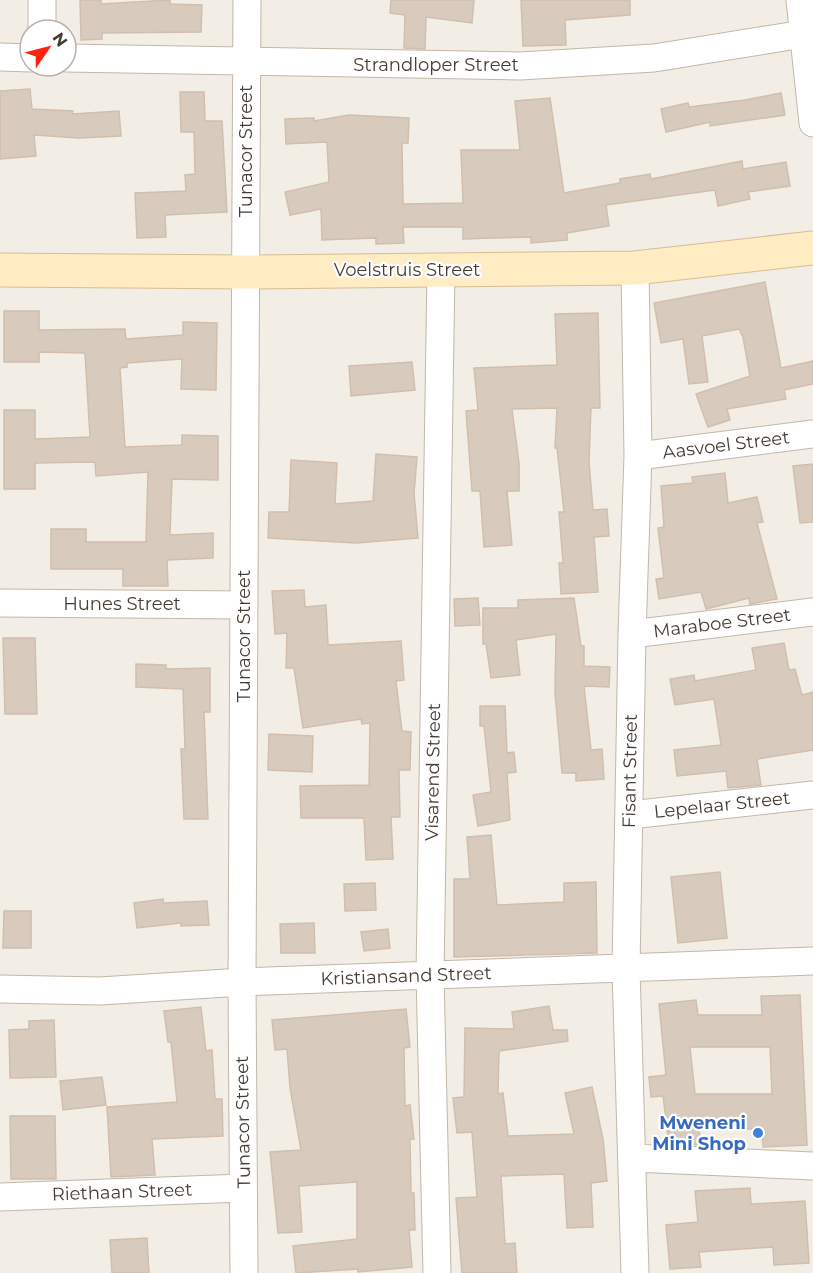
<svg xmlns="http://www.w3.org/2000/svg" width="813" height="1273" viewBox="0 0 813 1273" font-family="Montserrat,sans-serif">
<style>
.building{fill:#d8cbbd;stroke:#d0bfad;stroke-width:1.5;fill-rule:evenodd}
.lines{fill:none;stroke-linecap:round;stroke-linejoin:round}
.street-casing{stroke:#c2b7aa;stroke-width:29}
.secondary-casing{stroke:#d5be93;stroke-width:35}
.street{stroke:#fff;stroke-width:27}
.secondary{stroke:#ffecc3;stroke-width:33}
.shop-dot{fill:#3f7fe0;stroke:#fff;stroke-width:2}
.labels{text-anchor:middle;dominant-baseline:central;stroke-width:4.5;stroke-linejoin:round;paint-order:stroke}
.street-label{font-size:18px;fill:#453d34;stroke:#fff}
.shop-label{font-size:18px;font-weight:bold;fill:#366cbe;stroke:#fff;text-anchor:end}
</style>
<rect width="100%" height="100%" fill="#f3eee5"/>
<path class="building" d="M 80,0 L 101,0 L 101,4 L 170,0 L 170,4 L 202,5 L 201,32 L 102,33 L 102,39 L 81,40 Z
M 391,0 L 474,0 L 472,23 L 426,17 L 425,49 L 404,48 L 405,15 L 390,13 Z
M 521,0 L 630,0 L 630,15 L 565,20 L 566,45 L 523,46 Z
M 30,89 L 32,109 L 73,111 L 72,114 L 119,111 L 121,136 L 79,138 L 34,135 L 36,156 L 0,159 L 0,91 Z
M 180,92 L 204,92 L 205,121 L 222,121 L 227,212 L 165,215 L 166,237 L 137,238 L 135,193 L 186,191 L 185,175 L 195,174 L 194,132 L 181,132 Z
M 781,93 L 785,115 L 710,126 L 710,122 L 666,132 L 661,109 L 688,103 L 689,107 L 745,100 Z
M 550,98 L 564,193 L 620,183 L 620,179 L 650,174 L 651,179 L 742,161 L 743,169 L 786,162 L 790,186 L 748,192 L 750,199 L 718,206 L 715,190 L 606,205 L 609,226 L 567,233 L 567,240 L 531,243 L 531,237 L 463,239 L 463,227 L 403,227 L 404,243 L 376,244 L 376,238 L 322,240 L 321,209 L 290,215 L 285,192 L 329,182 L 327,142 L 286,144 L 285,119 L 314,118 L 314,121 L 349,115 L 409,118 L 408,143 L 402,143 L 403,204 L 463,203 L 461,150 L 520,150 L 515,101 Z
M 765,282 L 781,368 L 813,361 L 813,384 L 784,390 L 786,399 L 727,409 L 730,420 L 708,427 L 696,394 L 750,376 L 743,337 L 739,329 L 702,336 L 708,382 L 689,384 L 683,339 L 661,343 L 654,303 Z
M 4,311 L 39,311 L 39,330 L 125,329 L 126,339 L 183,335 L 183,322 L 217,323 L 216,390 L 181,389 L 182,359 L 127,363 L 127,367 L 120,368 L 125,447 L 182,445 L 182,435 L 218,436 L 218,480 L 172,479 L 170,535 L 213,533 L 213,558 L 167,560 L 168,586 L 123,586 L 123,569 L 51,569 L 51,529 L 86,529 L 86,542 L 146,542 L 148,472 L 96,476 L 95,462 L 35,463 L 35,489 L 4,489 L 4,410 L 35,410 L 35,439 L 90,437 L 85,353 L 39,352 L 39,362 L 4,362 Z
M 598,313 L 600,408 L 591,408 L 589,461 L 593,510 L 607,509 L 609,536 L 594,537 L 598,592 L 561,594 L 559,563 L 563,563 L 559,512 L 564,512 L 557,448 L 555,448 L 557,408 L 512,409 L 519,463 L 519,491 L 507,491 L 512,545 L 484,547 L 480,491 L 472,491 L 466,411 L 478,410 L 474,368 L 557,365 L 555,314 Z
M 412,362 L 415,390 L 351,396 L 349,366 Z
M 376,454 L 417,457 L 414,493 L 418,538 L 356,543 L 268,538 L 269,512 L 289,512 L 291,460 L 337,463 L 335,504 L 373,501 Z
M 813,464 L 813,522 L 800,523 L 793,466 Z
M 725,473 L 728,503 L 757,497 L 763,522 L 757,523 L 777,599 L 750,604 L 749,598 L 706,609 L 701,592 L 659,599 L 656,579 L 664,578 L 658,528 L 664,527 L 661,486 L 693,483 L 692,477 Z
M 304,590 L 305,607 L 326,605 L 328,645 L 401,641 L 404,680 L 396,681 L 402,731 L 411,732 L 410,770 L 399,770 L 400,817 L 391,817 L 393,859 L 366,860 L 364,818 L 301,818 L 300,786 L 369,785 L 370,723 L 362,724 L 361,719 L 303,728 L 294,668 L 286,668 L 287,633 L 275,634 L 272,591 Z
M 478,598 L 480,625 L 455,626 L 454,599 Z
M 574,598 L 581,646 L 584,646 L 584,666 L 610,667 L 609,687 L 584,686 L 591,750 L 602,749 L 604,779 L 576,781 L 576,773 L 562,773 L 555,692 L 556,634 L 516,640 L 520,675 L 491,678 L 486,644 L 483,644 L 483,608 L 518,608 L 518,600 Z
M 3,638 L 35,638 L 37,714 L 5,714 Z
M 784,643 L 789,670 L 795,669 L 802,695 L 813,692 L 813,750 L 757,759 L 761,785 L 728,788 L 726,771 L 677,776 L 674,750 L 721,745 L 714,699 L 675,705 L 670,679 L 694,675 L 695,681 L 756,670 L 752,648 Z
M 136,664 L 166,665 L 166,669 L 210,668 L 210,712 L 204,712 L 208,819 L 184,819 L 181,749 L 185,749 L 183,689 L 136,687 Z
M 480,706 L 505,706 L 507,753 L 514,752 L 516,772 L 507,773 L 510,820 L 478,826 L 473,795 L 491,792 L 484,726 L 480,726 Z
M 269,734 L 313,736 L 312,772 L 268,770 Z
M 491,835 L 497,905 L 564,902 L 564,883 L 596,882 L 597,953 L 454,957 L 454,879 L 470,879 L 467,837 Z
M 720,872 L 727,938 L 678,943 L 671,877 Z
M 375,883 L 376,910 L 345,911 L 344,884 Z
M 163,899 L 163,903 L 207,901 L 209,925 L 181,926 L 181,923 L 137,928 L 134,903 Z
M 4,911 L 31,911 L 31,948 L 3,948 Z
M 314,923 L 315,953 L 281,953 L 280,924 Z
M 388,929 L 390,948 L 364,951 L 361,932 Z
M 800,995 L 807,1145 L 763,1147 L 762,1129 L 699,1129 L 701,1145 L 669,1144 L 663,1096 L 651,1097 L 649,1077 L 666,1075 L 659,1004 L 696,1000 L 698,1015 L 762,1015 L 761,996 ZM 690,1047 L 770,1047 L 772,1094 L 695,1094 Z
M 549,1006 L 553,1030 L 567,1030 L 568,1041 L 499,1051 L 498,1094 L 503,1093 L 508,1136 L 574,1134 L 565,1093 L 592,1087 L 603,1139 L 607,1181 L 591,1183 L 593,1227 L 567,1228 L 564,1174 L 501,1176 L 505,1244 L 515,1243 L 517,1273 L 462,1273 L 456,1198 L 477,1197 L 472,1132 L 457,1133 L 453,1098 L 464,1097 L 465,1028 L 514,1029 L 512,1012 Z
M 201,1007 L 206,1051 L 212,1050 L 215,1099 L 222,1099 L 223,1136 L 152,1139 L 155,1175 L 111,1177 L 107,1107 L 177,1102 L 171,1042 L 168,1042 L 164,1011 Z
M 406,1009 L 410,1047 L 404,1048 L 405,1106 L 410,1105 L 414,1139 L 410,1139 L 411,1193 L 414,1193 L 415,1230 L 409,1230 L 412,1267 L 358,1272 L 358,1269 L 296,1273 L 293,1246 L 357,1239 L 357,1182 L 299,1186 L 302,1232 L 278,1233 L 270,1152 L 301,1150 L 290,1088 L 287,1049 L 275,1050 L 272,1020 Z
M 54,1020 L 56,1077 L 10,1078 L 9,1030 L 29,1029 L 29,1021 Z
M 102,1077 L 106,1105 L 63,1110 L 60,1081 Z
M 10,1116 L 55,1116 L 56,1179 L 11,1179 Z
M 750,1188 L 751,1204 L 805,1201 L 809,1263 L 774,1265 L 773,1247 L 699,1252 L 701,1267 L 670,1269 L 666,1225 L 698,1222 L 695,1191 Z
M 147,1238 L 149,1273 L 112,1273 L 110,1240 Z"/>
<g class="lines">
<g class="street-casing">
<path id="street" d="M 42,0 L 42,30
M 800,0 L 813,123
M 0,57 L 30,58
M 66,58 L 520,66 L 654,58 L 803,34
M 635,268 L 638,456 L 632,634 L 626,968 L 635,1273
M 638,456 L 813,434
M 0,603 L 244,605
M 632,634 L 813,612
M 630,815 L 813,795
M 0,989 L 100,991 L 242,982 L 813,961
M 633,1158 L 813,1166
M 0,1197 L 243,1188
M 244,1273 L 242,982 L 247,0
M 437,1273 L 430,975 L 441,270"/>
</g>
<g class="secondary-casing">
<path id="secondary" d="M 0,270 L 247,272 L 635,268 L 813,248"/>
</g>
<use href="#street" class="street"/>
<use href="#secondary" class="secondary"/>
</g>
<circle class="shop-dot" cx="758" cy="1133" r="6"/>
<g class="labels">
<g class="street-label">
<text x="436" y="65">Strandloper Street</text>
<text transform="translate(246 151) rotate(-90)">Tunacor Street</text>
<text x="407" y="270">Voelstruis Street</text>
<text transform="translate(726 445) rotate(-7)">Aasvoel Street</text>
<text x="122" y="604">Hunes Street</text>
<text transform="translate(722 623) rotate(-7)">Maraboe Street</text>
<text transform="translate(244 636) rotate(-90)">Tunacor Street</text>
<text transform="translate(630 771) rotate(-89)">Fisant Street</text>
<text transform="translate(433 772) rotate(-89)">Visarend Street</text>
<text transform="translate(722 805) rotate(-6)">Lepelaar Street</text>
<text transform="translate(406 976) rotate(-2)">Kristiansand Street</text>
<text transform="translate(243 1122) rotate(-91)">Tunacor Street</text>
<text transform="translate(122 1192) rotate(-2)">Riethaan Street</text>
</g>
<g class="shop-label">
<text x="746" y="1123">Mweneni<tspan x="746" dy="21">Mini Shop</tspan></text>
</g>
</g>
<g transform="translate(48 48) rotate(55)"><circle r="28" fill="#ffffff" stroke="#b5b1ae" stroke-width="1.5"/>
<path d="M0-4.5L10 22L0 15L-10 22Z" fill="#ff2110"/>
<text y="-9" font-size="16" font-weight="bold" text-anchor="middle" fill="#453d34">N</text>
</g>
</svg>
